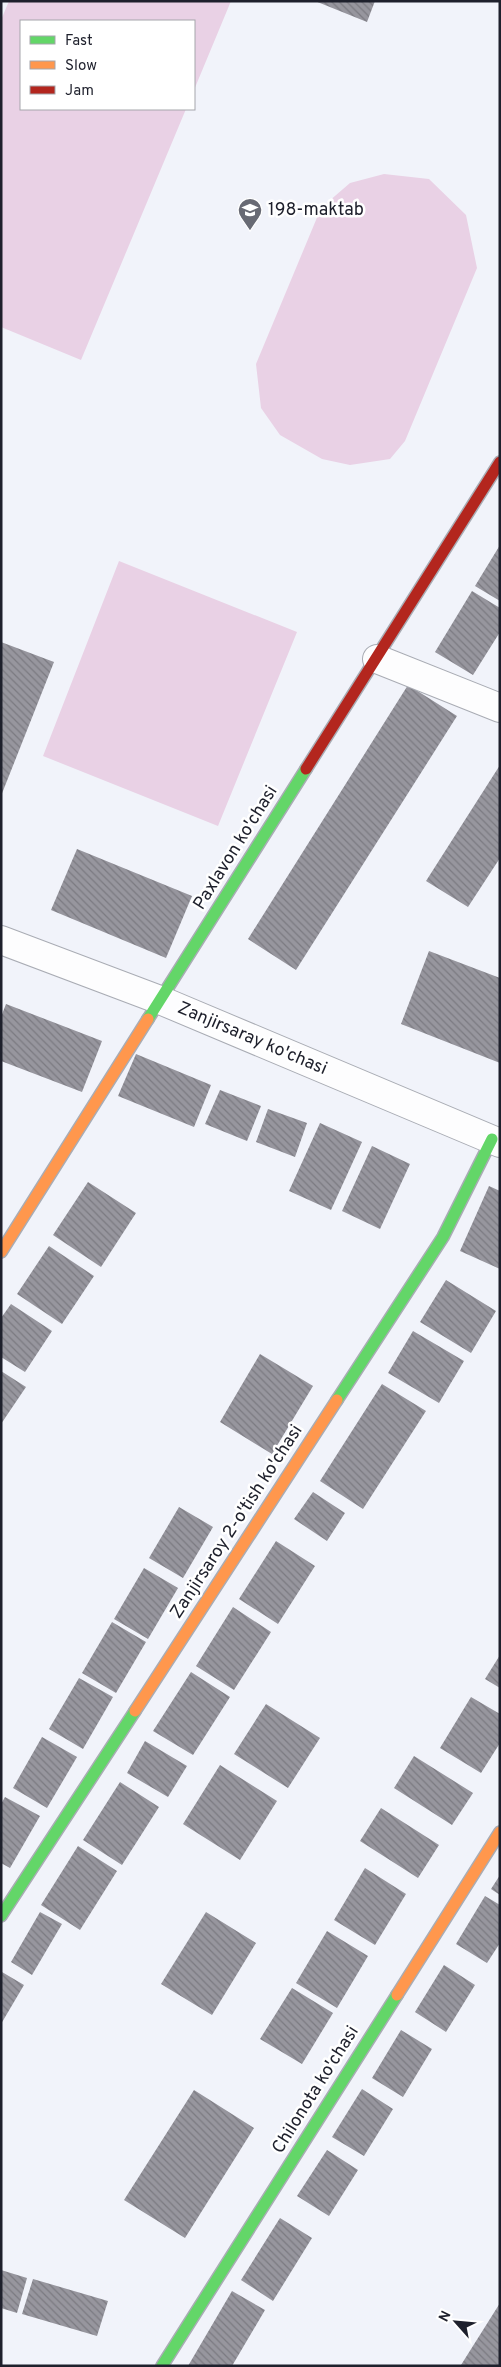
<svg xmlns="http://www.w3.org/2000/svg" width="501" height="2367" viewBox="0 0 501 2367" font-family="Overpass,sans-serif">
<style>
.pitch{fill:#e9d1e5}
.building{fill:url(#building-back-hatch)}
.lines{fill:none;stroke-linecap:round;stroke-linejoin:round}
.street-casing{stroke:#a9acb4;stroke-width:30}
.fast-casing{stroke:#a9acb4;stroke-width:14}
.slow-casing{stroke:#a9acb4;stroke-width:14}
.jam-casing{stroke:#a9acb4;stroke-width:14}
.street{stroke:#fdfdfe;stroke-width:28}
.fast{stroke:#63d668;stroke-width:11}
.slow{stroke:#ff974d;stroke-width:11}
.jam{stroke:#b3261e;stroke-width:11}
.labels{text-anchor:middle;dominant-baseline:central;stroke-width:5;stroke-linejoin:round;paint-order:stroke}
.poi-label{font-size:18px;fill:#1e202c;stroke:#fff;text-anchor:start}
.street-label{font-size:18px;fill:#1e202c;stroke:#fff}
</style>
<defs>
<pattern id="building-back-hatch" width="6" height="6" patternUnits="userSpaceOnUse" patternTransform="scale(1.25)"><rect width="6" height="6" fill="#97969e"/><path d="M-1 5l2 2M0 0l6 6M5-1l2 2" fill="none" stroke="#7b7a81"/></pattern>
</defs>
<rect width="100%" height="100%" fill="#f1f3fa"/>
<path class="pitch" d="M 9,1 L 231,1 L 194,90 L 194,21 L 21,21 L 21,109 L 186,109 L 81,360 L 1,327 L 1,20 Z
M 384,174 L 429,179 L 466,215 L 477,268 L 405,441 L 390,459 L 350,465 L 322,459 L 280,435 L 261,408 L 256,364 L 321,208 L 350,183 Z
M 119,561 L 297,632 L 218,826 L 43,756 Z"/>
<path class="building" d="M 315,1 L 375,1 L 367,22 Z
M 500,545 L 500,601 L 475,586 Z
M 472,591 L 500,608 L 500,632 L 473,675 L 435,652 Z
M 1,642 L 54,662 L 1,796 Z
M 408,685 L 457,716 L 296,970 L 248,939 Z
M 500,765 L 500,858 L 468,907 L 426,881 Z
M 77,849 L 192,896 L 166,958 L 51,910 Z
M 429,951 L 500,978 L 500,1063 L 401,1024 Z
M 6,1004 L 102,1041 L 82,1092 L 1,1061 L 1,1017 Z
M 136,1054 L 211,1085 L 194,1127 L 118,1096 Z
M 220,1090 L 261,1106 L 247,1141 L 205,1124 Z
M 268,1109 L 307,1123 L 295,1157 L 256,1142 Z
M 320,1123 L 362,1142 L 331,1210 L 289,1191 Z
M 372,1146 L 410,1164 L 380,1229 L 342,1211 Z
M 88,1182 L 136,1213 L 101,1267 L 53,1235 Z
M 489,1186 L 500,1191 L 500,1269 L 460,1251 Z
M 49,1246 L 94,1276 L 62,1324 L 17,1294 Z
M 446,1280 L 496,1311 L 471,1353 L 420,1322 Z
M 11,1304 L 52,1331 L 25,1372 L 1,1357 L 1,1318 Z
M 413,1331 L 464,1361 L 439,1403 L 388,1373 Z
M 260,1354 L 313,1386 L 272,1454 L 220,1422 Z
M 1,1371 L 26,1387 L 1,1424 Z
M 382,1384 L 426,1411 L 363,1509 L 320,1481 Z
M 313,1492 L 345,1513 L 327,1541 L 294,1519 Z
M 179,1507 L 213,1527 L 183,1578 L 149,1558 Z
M 276,1541 L 315,1566 L 278,1624 L 239,1599 Z
M 144,1568 L 178,1588 L 148,1639 L 114,1619 Z
M 233,1607 L 271,1632 L 234,1690 L 196,1666 Z
M 112,1622 L 146,1642 L 116,1693 L 82,1673 Z
M 500,1655 L 500,1688 L 485,1679 Z
M 191,1672 L 230,1697 L 193,1755 L 153,1731 Z
M 79,1678 L 113,1697 L 83,1749 L 49,1729 Z
M 471,1697 L 500,1714 L 500,1743 L 481,1773 L 440,1748 Z
M 266,1704 L 320,1738 L 288,1788 L 234,1754 Z
M 42,1737 L 77,1757 L 47,1808 L 13,1788 Z
M 145,1741 L 187,1766 L 168,1797 L 127,1773 Z
M 414,1756 L 473,1793 L 452,1825 L 394,1788 Z
M 220,1765 L 277,1801 L 240,1860 L 183,1824 Z
M 120,1782 L 159,1807 L 122,1865 L 83,1840 Z
M 5,1797 L 40,1816 L 10,1868 L 1,1863 L 1,1804 Z
M 381,1808 L 439,1845 L 418,1878 L 360,1841 Z
M 78,1846 L 117,1871 L 80,1930 L 41,1905 Z
M 365,1868 L 406,1894 L 375,1945 L 334,1920 Z
M 500,1875 L 500,1895 L 491,1889 Z
M 485,1896 L 500,1905 L 500,1943 L 487,1963 L 456,1944 Z
M 40,1912 L 62,1924 L 32,1975 L 11,1962 Z
M 206,1912 L 256,1943 L 212,2015 L 161,1984 Z
M 327,1931 L 368,1956 L 337,2008 L 296,1983 Z
M 444,1965 L 475,1985 L 446,2032 L 415,2012 Z
M 2,1972 L 24,1985 L 1,2024 L 1,1973 Z
M 292,1988 L 333,2013 L 302,2064 L 260,2039 Z
M 401,2030 L 432,2049 L 403,2097 L 372,2078 Z
M 362,2089 L 393,2109 L 364,2156 L 332,2137 Z
M 194,2090 L 254,2128 L 185,2238 L 124,2200 Z
M 327,2150 L 358,2170 L 329,2216 L 297,2196 Z
M 280,2218 L 312,2238 L 273,2301 L 241,2280 Z
M 1,2270 L 27,2278 L 17,2313 L 1,2308 Z
M 33,2279 L 108,2301 L 97,2336 L 22,2314 Z
M 232,2291 L 265,2310 L 232,2366 L 188,2366 Z
M 500,2303 L 500,2366 L 463,2366 L 461,2365 Z"/>
<g class="lines">
<g class="street-casing">
<path id="street" d="M 377,659 L 500,708
M 1,940 L 160,1000 L 500,1143"/>
</g>
<g class="fast-casing">
<path id="fast" d="M 148,1019 L 306,769
M 337,1400 L 443,1237 L 492,1139
M 1,1916 L 135,1711
M 162,2366 L 397,1995"/>
</g>
<g class="slow-casing">
<path id="slow" d="M 1,1252 L 148,1019
M 135,1711 L 337,1400
M 397,1995 L 500,1832"/>
</g>
<g class="jam-casing">
<path id="jam" d="M 306,769 L 500,462"/>
</g>
<use href="#street" class="street"/>
<use href="#fast" class="fast"/>
<use href="#slow" class="slow"/>
<use href="#jam" class="jam"/>
</g>
<defs>
<g id="school-pin" transform="scale(1.25)"><path d="M0 17L-7.5 6A9.5 9.5 0 1 1 7.5 6Z" fill="#686a74" stroke="#fff"/><path d="M0-5L7-2L0 1L-7-2ZM-4 1L0 2.5L4 1V4Q0 6-4 4Z" fill="#fff"/></g>
</defs>
<g fill-rule="evenodd">
<use href="#school-pin" x="250" y="210"/>
</g>
<g class="labels">
<g class="poi-label">
<text x="268" y="210">198-maktab</text>
</g>
<g class="street-label">
<text transform="translate(236 848) rotate(-58)">Paxlavon ko'chasi</text>
<text transform="translate(252 1039) rotate(23)">Zanjirsaray ko'chasi</text>
<text transform="translate(237 1522) rotate(-57)">Zanjirsaroy 2-o'tish ko'chasi</text>
<text transform="translate(316 2090) rotate(-58)">Chilonota ko'chasi</text>
</g>
</g>
<rect width="501" height="2367" fill="none" stroke="#1e202c" stroke-width="5"/>
<rect x="20" y="20" width="175" height="90" fill="#ffffff" stroke="#a5a6ab"/>
<rect x="30" y="36" width="25" height="8" fill="#63d668" stroke="#a5a6ab"/>
<text x="65" y="45" font-size="15" fill="#1e202c">Fast</text>
<rect x="30" y="61" width="25" height="8" fill="#ff974d" stroke="#a5a6ab"/>
<text x="65" y="70" font-size="15" fill="#1e202c">Slow</text>
<rect x="30" y="86" width="25" height="8" fill="#b3261e" stroke="#a5a6ab"/>
<text x="65" y="95" font-size="15" fill="#1e202c">Jam</text>
<g transform="translate(456 2322) rotate(297)" stroke="#ffffff" stroke-width="4" paint-order="stroke">
<path d="M0-4L9 19L0 12L-9 19Z" fill="#1e202c"/>
<text y="-8" font-size="14" font-weight="bold" text-anchor="middle" fill="#1e202c">N</text>
</g>
</svg>
